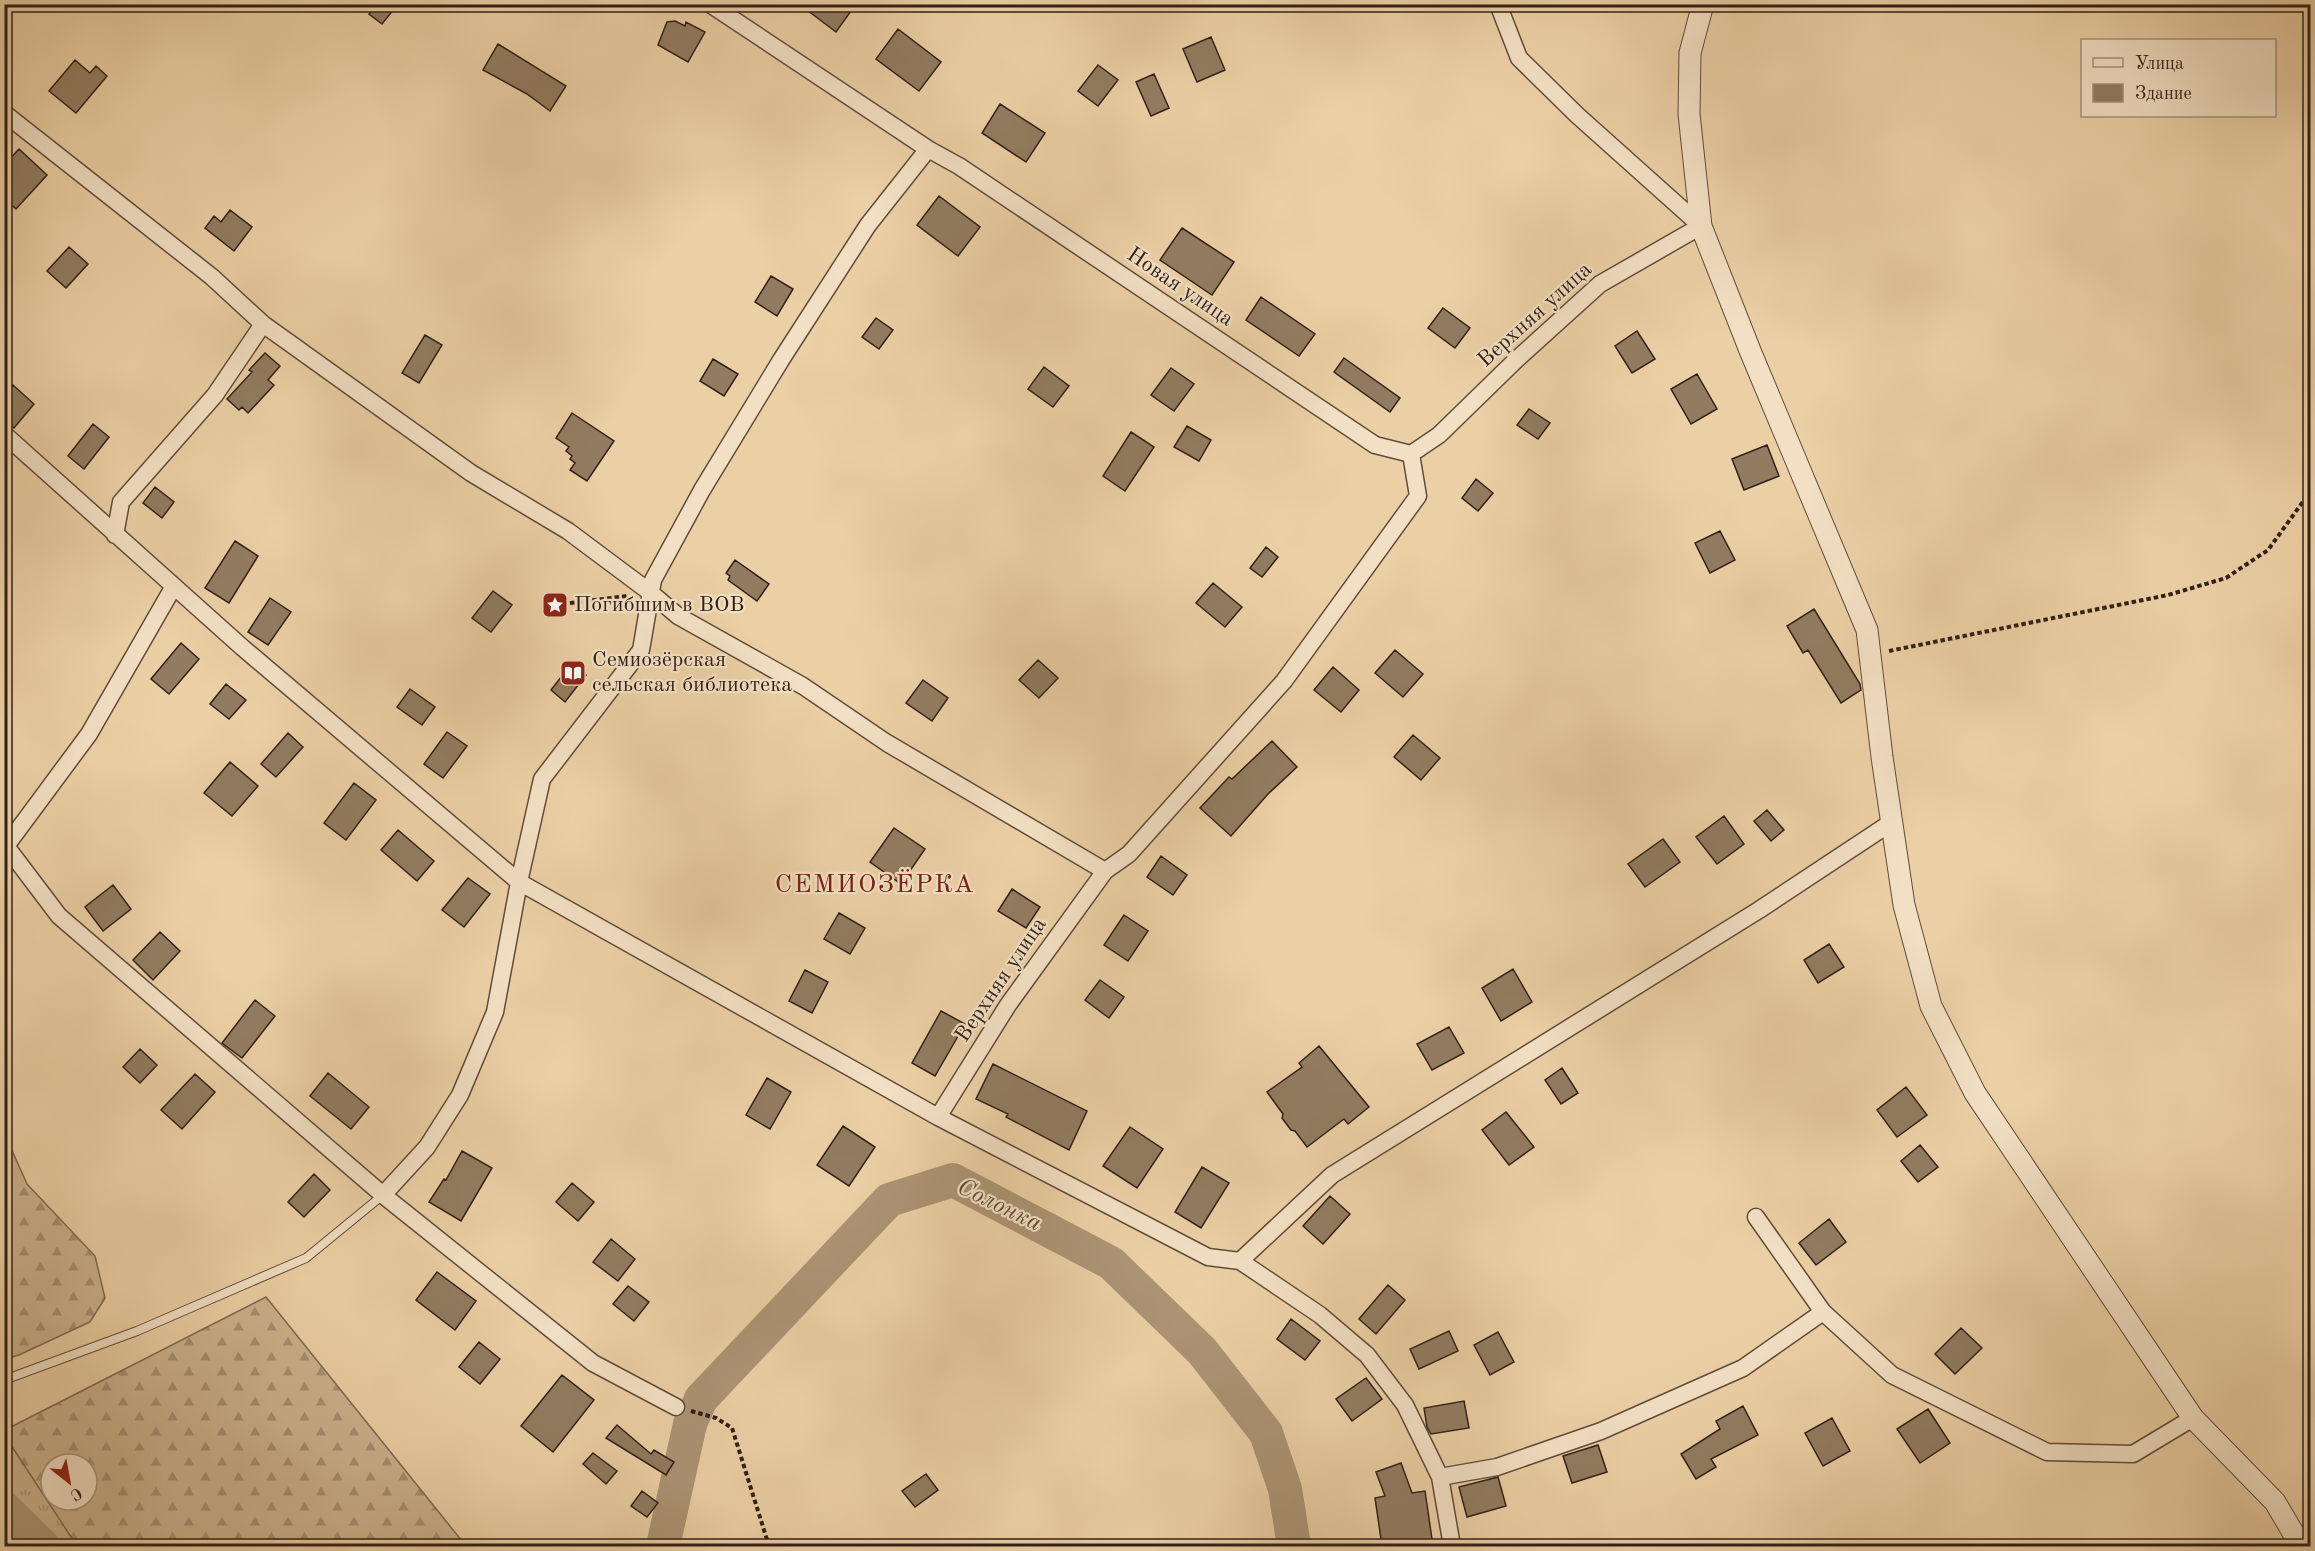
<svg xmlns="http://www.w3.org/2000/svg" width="2315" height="1551" viewBox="0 0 2315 1551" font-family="'Old Standard TT',serif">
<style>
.forest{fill:url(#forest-firs);stroke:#7e6952;stroke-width:1.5;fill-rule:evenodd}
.park{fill:url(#park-tufts);stroke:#7e6952;stroke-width:1.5}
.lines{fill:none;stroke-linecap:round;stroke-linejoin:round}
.river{stroke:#ac9475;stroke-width:34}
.building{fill:#927c61;stroke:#312018;stroke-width:1.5}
.service-casing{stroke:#604c3b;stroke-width:10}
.minor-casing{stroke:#604c3b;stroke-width:19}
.tertiary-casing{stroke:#604c3b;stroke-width:23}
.path{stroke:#312018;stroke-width:4;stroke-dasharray:4.5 3;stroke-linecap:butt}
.service{stroke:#f3e0c4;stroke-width:8}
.minor{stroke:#f3e0c4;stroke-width:16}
.tertiary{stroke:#f3e0c4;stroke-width:21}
.labels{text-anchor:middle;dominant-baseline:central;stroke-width:4.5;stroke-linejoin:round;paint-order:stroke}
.street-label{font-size:22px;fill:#312018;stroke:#f3e0c4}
.poi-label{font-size:22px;fill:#312018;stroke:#f3e0c4;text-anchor:start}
.water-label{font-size:24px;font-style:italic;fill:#5c4939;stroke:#f3e0c4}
.quarter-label{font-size:26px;letter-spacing:1.5px;fill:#7a1f14;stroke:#f3e0c4}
</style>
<defs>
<pattern id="forest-firs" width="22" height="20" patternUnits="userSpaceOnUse" patternTransform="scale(1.5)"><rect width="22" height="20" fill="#ccb28d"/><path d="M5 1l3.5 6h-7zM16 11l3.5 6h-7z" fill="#a69072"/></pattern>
<pattern id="park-tufts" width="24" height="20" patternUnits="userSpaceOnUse" patternTransform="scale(1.5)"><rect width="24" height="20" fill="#ccb28d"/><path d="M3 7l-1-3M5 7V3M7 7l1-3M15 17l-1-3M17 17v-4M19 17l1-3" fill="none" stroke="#a69072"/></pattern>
</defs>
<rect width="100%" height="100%" fill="#ecd0a5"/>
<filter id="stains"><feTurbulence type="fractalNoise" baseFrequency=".00333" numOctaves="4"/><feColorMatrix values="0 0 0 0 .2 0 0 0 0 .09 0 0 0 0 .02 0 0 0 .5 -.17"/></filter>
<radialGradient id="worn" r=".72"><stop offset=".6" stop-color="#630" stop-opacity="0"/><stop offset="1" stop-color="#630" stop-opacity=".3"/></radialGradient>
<path class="forest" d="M 4,1125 L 10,1146 L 27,1184 L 95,1256 L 105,1298 L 90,1322 L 19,1355 L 5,1359 Z
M 266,1297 L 466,1546 L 5,1546 L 5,1430 ZM 51,1464 L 87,1464 L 87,1500 L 51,1500 Z"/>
<path class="park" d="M 5,1436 L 77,1546 L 5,1546 Z"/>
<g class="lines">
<path class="river" d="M 4,1508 L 43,1546
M 663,1546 L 690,1424 L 701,1399 L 889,1200 L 953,1180 L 1111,1263 L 1202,1351 L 1266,1433 L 1285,1489 L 1294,1546"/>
</g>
<path class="building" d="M 377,4 L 398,4 L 382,24 L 369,14 Z
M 799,4 L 856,4 L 836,32 Z
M 675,21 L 685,26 L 686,22 L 705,32 L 688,62 L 658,45 L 667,22 Z
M 898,29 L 941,62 L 919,91 L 876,59 Z
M 1211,37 L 1225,70 L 1197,82 L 1183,49 Z
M 498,44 L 566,86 L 550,111 L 527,94 L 483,70 Z
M 75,60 L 90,73 L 96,66 L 107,76 L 76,113 L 49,91 Z
M 1098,65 L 1118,80 L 1098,106 L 1078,91 Z
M 1154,74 L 1169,108 L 1151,116 L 1136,82 Z
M 1000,104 L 1045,133 L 1026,162 L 982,133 Z
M 19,149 L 47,175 L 16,209 L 4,198 L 4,165 Z
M 939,196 L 980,227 L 958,256 L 917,225 Z
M 230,210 L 252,227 L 234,251 L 205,228 L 214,216 L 221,222 Z
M 1182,228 L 1234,262 L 1212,295 L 1160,260 Z
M 69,247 L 88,264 L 66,288 L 47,271 Z
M 771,276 L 793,289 L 777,316 L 755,302 Z
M 1261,297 L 1315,334 L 1299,356 L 1246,320 Z
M 1443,308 L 1470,328 L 1455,348 L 1428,328 Z
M 876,318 L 893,330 L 879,349 L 862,337 Z
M 1637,331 L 1655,359 L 1632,373 L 1615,346 Z
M 425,335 L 442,345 L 419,383 L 402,373 Z
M 265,353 L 280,366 L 268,380 L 274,385 L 248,413 L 242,407 L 239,410 L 227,399 L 252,372 L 249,370 Z
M 1344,358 L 1400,398 L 1390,412 L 1334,372 Z
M 713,359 L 738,374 L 724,396 L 700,381 Z
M 1044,367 L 1069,386 L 1053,407 L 1028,389 Z
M 1171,368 L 1194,384 L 1174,411 L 1151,395 Z
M 1697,374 L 1717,409 L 1691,424 L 1671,389 Z
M 13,385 L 34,404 L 14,428 L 4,420 L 4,395 Z
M 1529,409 L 1550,423 L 1538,439 L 1517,425 Z
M 572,413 L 614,441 L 587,481 L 570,470 L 575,463 L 570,459 L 572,456 L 566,451 L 569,447 L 556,438 Z
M 93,424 L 109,437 L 84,469 L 68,456 Z
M 1187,426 L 1211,440 L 1199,461 L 1174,447 Z
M 1131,432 L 1154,447 L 1125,491 L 1103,476 Z
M 1767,445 L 1779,476 L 1744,490 L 1732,459 Z
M 1476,479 L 1493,493 L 1478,511 L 1462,498 Z
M 155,487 L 174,502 L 162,518 L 143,503 Z
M 1720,531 L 1735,560 L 1710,573 L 1695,543 Z
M 235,541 L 258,556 L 229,603 L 205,588 Z
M 1266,547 L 1278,557 L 1262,577 L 1250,568 Z
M 735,560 L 769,584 L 757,601 L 728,580 L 730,576 L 726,573 Z
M 1213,583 L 1242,607 L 1225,627 L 1196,603 Z
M 493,591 L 512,605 L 491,632 L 472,618 Z
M 270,598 L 291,612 L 268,645 L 248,632 Z
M 1814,609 L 1860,684 L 1861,690 L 1841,703 L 1808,650 L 1803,653 L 1787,626 Z
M 181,643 L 199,659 L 169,694 L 151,679 Z
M 1395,650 L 1423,674 L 1403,697 L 1375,673 Z
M 1038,660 L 1058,678 L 1039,698 L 1019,680 Z
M 572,663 L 586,675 L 565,702 L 551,690 Z
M 1333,667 L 1359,690 L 1341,712 L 1314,690 Z
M 923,680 L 948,698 L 932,721 L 906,703 Z
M 226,684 L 246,700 L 229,719 L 210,704 Z
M 410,689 L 435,707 L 422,725 L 397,707 Z
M 447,732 L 467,746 L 443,778 L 424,764 Z
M 288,733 L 303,747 L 276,777 L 261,764 Z
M 1413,735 L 1440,758 L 1421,780 L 1394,757 Z
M 1272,741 L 1297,767 L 1268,794 L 1231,836 L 1200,808 L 1229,777 L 1232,779 Z
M 230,762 L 258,786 L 232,816 L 204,793 Z
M 354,783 L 376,800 L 346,840 L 324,823 Z
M 1767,810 L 1784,830 L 1771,841 L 1754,821 Z
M 1724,816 L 1744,844 L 1717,864 L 1696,837 Z
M 894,828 L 925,849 L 901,884 L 870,862 Z
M 398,830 L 434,861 L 417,881 L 381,850 Z
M 1663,839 L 1680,862 L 1645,887 L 1628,864 Z
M 1161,856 L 1187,875 L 1173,895 L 1147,877 Z
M 468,878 L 490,894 L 464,927 L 442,910 Z
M 113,885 L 131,909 L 103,931 L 85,907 Z
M 1012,889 L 1040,907 L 1026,928 L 998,911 Z
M 839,913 L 865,928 L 850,954 L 824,939 Z
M 1124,915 L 1148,931 L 1128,961 L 1104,945 Z
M 160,932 L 180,951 L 153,980 L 133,960 Z
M 1829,944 L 1844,967 L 1818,983 L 1804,960 Z
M 1513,969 L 1532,1002 L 1501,1021 L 1482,988 Z
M 805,970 L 828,982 L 812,1013 L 789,1001 Z
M 1100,980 L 1124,997 L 1109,1018 L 1085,1000 Z
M 255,1000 L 275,1016 L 242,1058 L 222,1043 Z
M 941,1011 L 965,1024 L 935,1076 L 912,1063 Z
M 1449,1027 L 1464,1053 L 1432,1070 L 1417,1044 Z
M 1319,1046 L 1369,1107 L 1348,1124 L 1344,1119 L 1307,1147 L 1295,1131 L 1291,1130 L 1282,1118 L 1283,1114 L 1267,1092 L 1302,1067 L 1299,1063 Z
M 140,1049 L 157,1065 L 140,1083 L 123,1067 Z
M 993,1064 L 1087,1111 L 1069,1150 L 1006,1117 L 1008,1114 L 976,1099 Z
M 1562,1068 L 1578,1093 L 1561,1104 L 1545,1080 Z
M 328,1073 L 369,1107 L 351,1129 L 310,1096 Z
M 195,1074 L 215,1092 L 182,1129 L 161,1110 Z
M 767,1078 L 791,1092 L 770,1129 L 746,1115 Z
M 1906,1087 L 1927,1115 L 1897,1137 L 1877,1110 Z
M 1506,1112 L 1534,1147 L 1509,1165 L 1482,1130 Z
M 843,1126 L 875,1147 L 849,1186 L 817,1165 Z
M 1130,1127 L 1163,1149 L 1137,1188 L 1103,1166 Z
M 1920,1145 L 1938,1167 L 1918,1182 L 1901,1161 Z
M 462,1151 L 492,1168 L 461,1221 L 429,1202 L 444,1179 L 446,1180 Z
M 1202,1167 L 1229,1183 L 1201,1228 L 1175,1212 Z
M 314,1174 L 330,1190 L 304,1217 L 288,1202 Z
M 572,1183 L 594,1202 L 578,1221 L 556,1202 Z
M 1330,1196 L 1350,1214 L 1323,1244 L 1303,1226 Z
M 1829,1219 L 1846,1242 L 1816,1265 L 1799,1243 Z
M 611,1239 L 635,1259 L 618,1281 L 593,1262 Z
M 437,1272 L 476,1301 L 455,1330 L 416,1300 Z
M 1388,1285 L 1405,1300 L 1376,1334 L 1359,1319 Z
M 628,1286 L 649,1302 L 634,1321 L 613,1304 Z
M 1291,1319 L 1320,1341 L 1305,1360 L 1277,1339 Z
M 1961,1328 L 1982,1348 L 1955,1374 L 1935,1354 Z
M 1449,1331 L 1458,1351 L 1419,1369 L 1410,1349 Z
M 1498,1332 L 1514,1362 L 1490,1375 L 1474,1345 Z
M 479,1342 L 500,1359 L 480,1384 L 459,1367 Z
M 562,1375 L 594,1400 L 553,1452 L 521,1426 Z
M 1366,1378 L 1382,1399 L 1352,1421 L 1336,1399 Z
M 1464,1401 L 1469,1428 L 1431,1434 L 1427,1427 L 1424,1408 Z
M 1743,1406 L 1758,1435 L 1711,1459 L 1716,1467 L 1696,1479 L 1681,1454 L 1720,1429 L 1716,1421 Z
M 1928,1409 L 1950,1443 L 1920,1463 L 1897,1429 Z
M 1832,1418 L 1850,1451 L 1823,1466 L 1805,1433 Z
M 617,1425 L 651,1454 L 654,1450 L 674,1462 L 666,1475 L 606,1438 Z
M 1598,1445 L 1607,1472 L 1572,1483 L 1563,1456 Z
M 593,1453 L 617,1471 L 606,1484 L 583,1464 Z
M 1401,1463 L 1412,1493 L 1425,1491 L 1433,1546 L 1382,1546 L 1375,1498 L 1385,1496 L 1376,1472 Z
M 926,1474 L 938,1490 L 915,1507 L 902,1491 Z
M 1498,1477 L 1506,1506 L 1467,1517 L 1459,1487 Z
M 642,1491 L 658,1503 L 647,1517 L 631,1506 Z"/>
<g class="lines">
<g class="service-casing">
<path id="service" d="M 4,1380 L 137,1331 L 306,1258 L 383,1195"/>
</g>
<g class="minor-casing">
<path id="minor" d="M 710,4 L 928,149 L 959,166 L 1375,445 L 1411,454
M 4,113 L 212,277 L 263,324 L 471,473 L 568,531 L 651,593 L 678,616 L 803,686 L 887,743 L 1105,871
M 4,434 L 243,648 L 519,882 L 938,1117 L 1208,1257 L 1240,1261 L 1320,1315 L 1367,1355 L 1405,1405 L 1440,1477 L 1452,1546
M 1411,454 L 1439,435 L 1516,360 L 1600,284 L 1701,226 L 1577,115 L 1519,58 L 1498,4
M 115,535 L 121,502 L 215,395 L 263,324
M 174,586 L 89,734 L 6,846 L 59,916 L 383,1195 L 593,1363 L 676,1407
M 938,1117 L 1008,1005 L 1105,871 L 1129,854 L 1284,681 L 1418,496 L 1411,454
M 383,1195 L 427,1147 L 460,1095 L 495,1012 L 519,882 L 542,779 L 641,650 L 653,580 L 702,490 L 781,360 L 868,225 L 928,149
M 1756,1217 L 1823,1312
M 1240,1261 L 1332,1175 L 1759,910 L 1892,822
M 1440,1477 L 1497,1467 L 1601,1431 L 1743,1368 L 1823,1312 L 1892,1375 L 2047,1452 L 2133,1454 L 2193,1418"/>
</g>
<g class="tertiary-casing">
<path id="tertiary" d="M 1703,4 L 1690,53 L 1689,114 L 1701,226 L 1751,353 L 1867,630 L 1882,757 L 1904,905 L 1931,1006 L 1975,1093 L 2193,1418 L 2275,1502 L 2295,1536 L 2292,1546"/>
</g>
<path class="path" d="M 555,605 L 627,596
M 1889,651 L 2168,595 L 2226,578 L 2268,550 L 2310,492
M 691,1411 L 716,1418 L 732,1428 L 769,1546"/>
<use href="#service" class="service"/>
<use href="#minor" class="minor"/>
<use href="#tertiary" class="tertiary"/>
</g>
<defs>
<g id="sight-square" transform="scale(1.35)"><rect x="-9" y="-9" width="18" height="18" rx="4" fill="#8f2418" stroke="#f3e0c4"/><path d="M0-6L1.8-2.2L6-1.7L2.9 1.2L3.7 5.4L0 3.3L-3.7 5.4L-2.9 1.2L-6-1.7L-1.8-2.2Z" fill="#fff"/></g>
<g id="library-square" transform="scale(1.35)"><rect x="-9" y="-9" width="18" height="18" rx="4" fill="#8f2418" stroke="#f3e0c4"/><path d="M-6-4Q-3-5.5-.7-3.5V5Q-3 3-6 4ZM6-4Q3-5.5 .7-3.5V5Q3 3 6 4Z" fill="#fff"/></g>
</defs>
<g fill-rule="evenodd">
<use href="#sight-square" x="555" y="605"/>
<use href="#library-square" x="573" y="673"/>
</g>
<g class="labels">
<g class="street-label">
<text transform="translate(1180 287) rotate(34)">Новая улица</text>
<text transform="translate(1535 315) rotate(-42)">Верхняя улица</text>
<text transform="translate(1001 980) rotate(-56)">Верхняя улица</text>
</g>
<g class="poi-label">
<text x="574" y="605">Погибшим в ВОВ</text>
<text x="592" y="660">Семиозёрская<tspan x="592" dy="25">сельская библиотека</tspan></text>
</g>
<g class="water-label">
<text transform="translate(999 1206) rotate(26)">Солонка</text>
</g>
<g class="quarter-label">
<text x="875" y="885">СЕМИОЗЁРКА</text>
</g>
</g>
<rect width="2315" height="1551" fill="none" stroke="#ecd0a5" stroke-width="24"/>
<rect x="6" y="6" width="2303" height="1539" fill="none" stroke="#312018" stroke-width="3"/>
<rect x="12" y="12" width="2291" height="1527" fill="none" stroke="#312018" stroke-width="1.5"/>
<rect x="2081" y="39" width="195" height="78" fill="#f3e0c4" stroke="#a5937f" stroke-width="1.5"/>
<rect x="2093" y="58" width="30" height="9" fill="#f3e0c4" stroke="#a5937f" stroke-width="1.5"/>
<text x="2135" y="69" font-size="18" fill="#312018">Улица</text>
<rect x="2093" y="84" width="30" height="18" fill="#927c61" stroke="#a5937f" stroke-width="1.5"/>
<text x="2135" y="99" font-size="18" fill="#312018">Здание</text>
<g transform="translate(69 1482) rotate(149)"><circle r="28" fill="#f3e0c4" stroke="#a5937f" stroke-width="1.5"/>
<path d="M0-4.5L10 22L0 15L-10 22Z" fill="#8f2418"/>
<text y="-9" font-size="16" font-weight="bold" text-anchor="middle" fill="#312018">С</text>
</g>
<rect width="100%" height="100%" filter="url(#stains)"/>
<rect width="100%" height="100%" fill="url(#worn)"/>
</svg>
